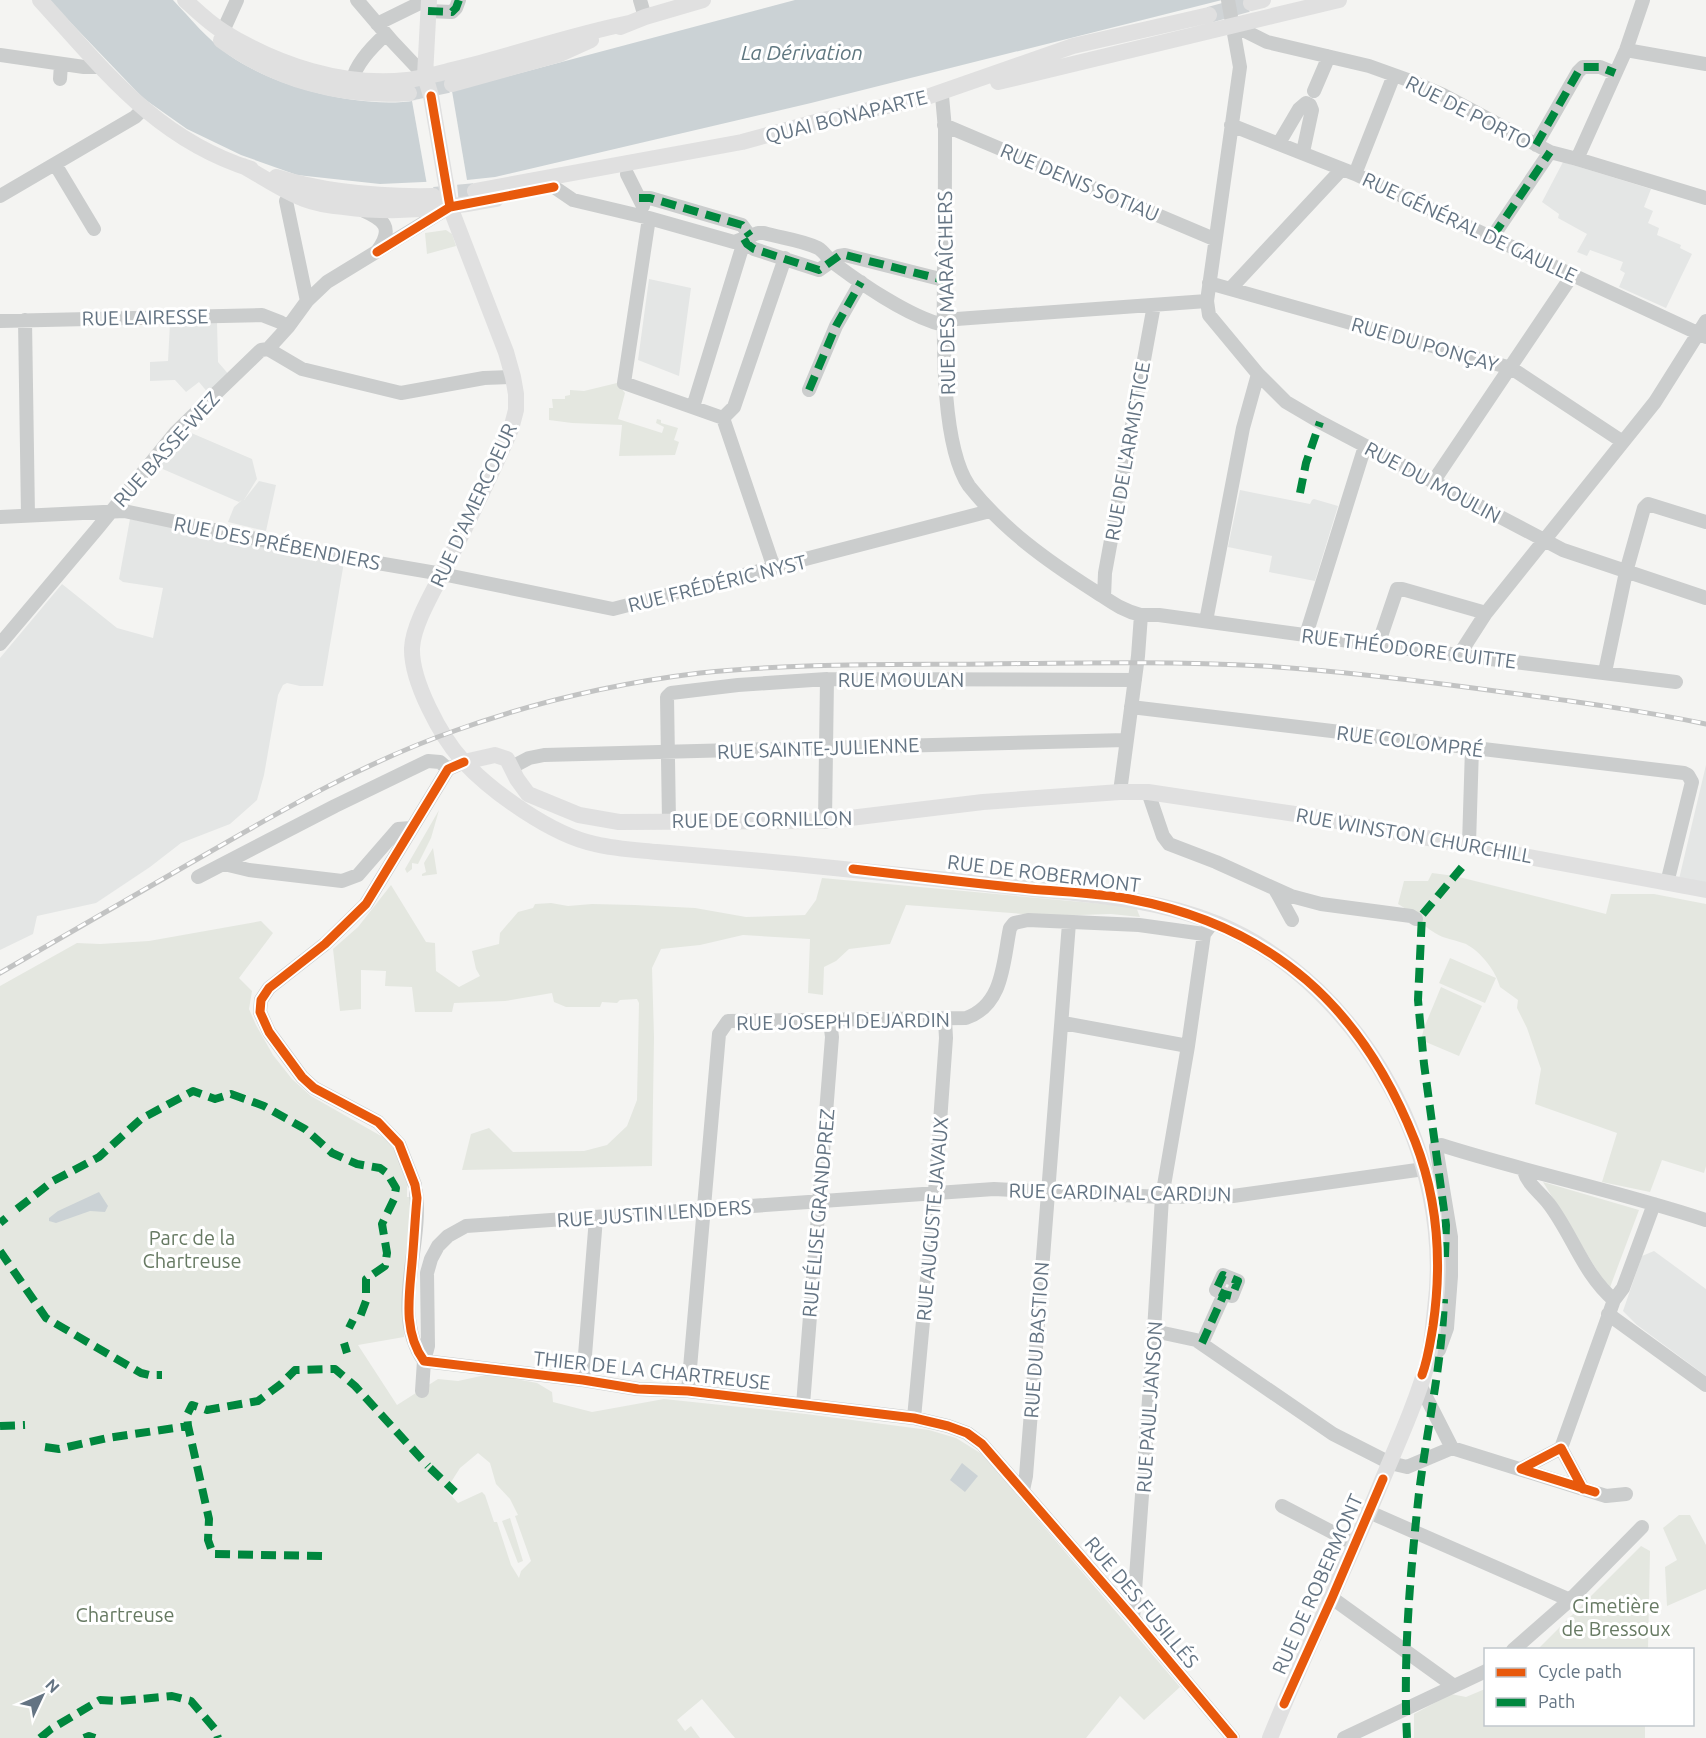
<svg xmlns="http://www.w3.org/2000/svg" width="1706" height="1738" viewBox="0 0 1706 1738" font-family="Ubuntu,sans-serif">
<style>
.built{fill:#e4e6e5}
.green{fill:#e4e7e0;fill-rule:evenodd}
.water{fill:#cbd2d5}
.pier{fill:#f4f4f2}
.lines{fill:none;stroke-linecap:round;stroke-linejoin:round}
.major-tunnel{stroke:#d0d4d6;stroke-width:16;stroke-dasharray:16 8;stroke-linecap:butt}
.minor{stroke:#cbcdcd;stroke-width:14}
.major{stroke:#e0e0e0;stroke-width:16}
.rail-casing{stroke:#c2c3c3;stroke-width:5}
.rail{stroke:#fff;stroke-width:3;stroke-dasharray:9;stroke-linecap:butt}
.quiet{stroke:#00873e;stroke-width:8;stroke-dasharray:15 8;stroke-linecap:butt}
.cycleway-casing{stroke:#fff;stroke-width:13}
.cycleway{stroke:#e8590c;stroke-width:9}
.labels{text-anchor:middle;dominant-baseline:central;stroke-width:6;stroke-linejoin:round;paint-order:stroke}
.street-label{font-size:20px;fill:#647483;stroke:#fff}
.park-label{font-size:20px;fill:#677a63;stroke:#fff}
.water-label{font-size:21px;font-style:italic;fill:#5f7780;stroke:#fff}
</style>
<rect width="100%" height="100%" fill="#f4f4f2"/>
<path class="built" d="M 1563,162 L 1651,189 L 1644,207 L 1653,211 L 1648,223 L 1659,228 L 1657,235 L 1681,245 L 1680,248 L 1692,254 L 1666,308 L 1619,287 L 1625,273 L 1620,270 L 1623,262 L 1590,250 L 1587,256 L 1577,252 L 1587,234 L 1558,218 L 1559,214 L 1542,202 Z
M 649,279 L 691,288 L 679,376 L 638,360 Z
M 217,322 L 218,362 L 230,376 L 209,394 L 199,382 L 186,392 L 175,380 L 150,381 L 150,362 L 168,361 L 170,323 Z
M 189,432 L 252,459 L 257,479 L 244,500 L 259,481 L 276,485 L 266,531 L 228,522 L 234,507 L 242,500 L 239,502 L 158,467 Z
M 1240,490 L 1310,504 L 1312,500 L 1314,499 L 1338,506 L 1315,581 L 1269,572 L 1272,556 L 1228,547 Z
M 130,519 L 344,562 L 323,686 L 300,686 L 287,683 L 283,685 L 278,695 L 264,775 L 257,800 L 230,824 L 181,843 L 150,867 L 96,903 L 37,916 L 33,934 L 0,950 L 0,658 L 62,584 L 117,628 L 153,638 L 163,588 L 123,582 L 119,579 Z
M 1706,765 L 1706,884 L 1679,879 Z
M 1654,1251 L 1706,1289 L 1706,1376 L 1637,1325 L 1623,1311 L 1642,1256 Z"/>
<path class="green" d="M 446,230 L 452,234 L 456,246 L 427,254 L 425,233 Z
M 617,383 L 625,393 L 618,419 L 662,433 L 664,427 L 656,423 L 657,419 L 661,420 L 661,423 L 678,428 L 674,440 L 679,442 L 675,455 L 619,456 L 622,425 L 572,423 L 549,420 L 549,408 L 553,408 L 552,399 L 565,399 L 565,396 L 570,395 L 570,390 L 584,391 Z
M 439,810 L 431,838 L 418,864 L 412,863 L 412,869 L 407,873 L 405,869 Z
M 433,848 L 437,874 L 422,876 L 422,874 L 426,872 L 424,863 Z
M 1432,873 L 1455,876 L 1606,914 L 1611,894 L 1654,894 L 1706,904 L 1706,1166 L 1704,1173 L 1662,1160 L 1650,1192 L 1602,1182 L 1617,1133 L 1535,1104 L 1541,1069 L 1527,1028 L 1517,1008 L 1518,1000 L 1500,987 C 1496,971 1481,952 1466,944 C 1456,940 1444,939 1435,933 C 1421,925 1413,912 1398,904 L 1404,881 L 1428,881 Z
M 822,878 L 1136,907 L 1140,917 L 1111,914 L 1049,916 L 906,905 L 890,944 L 849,949 L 836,961 L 824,967 L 823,995 L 808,993 L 810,939 L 743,935 L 700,945 L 661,949 L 652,968 L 654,1037 L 652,1166 L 462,1170 L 471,1134 L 489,1128 L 513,1152 L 584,1151 L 607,1145 L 627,1126 L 637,1100 L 639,1003 L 637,999 L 620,1000 L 617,1003 L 602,1002 L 600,1007 L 566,1007 L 554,1002 L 552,993 L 505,1001 L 454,1003 L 452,1012 L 415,1012 L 412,987 L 385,986 L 386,971 L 361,970 L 361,1009 L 340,1011 L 333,949 L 358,927 L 391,885 L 426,942 L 435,943 L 436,971 L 459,987 L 480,976 L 476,969 L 472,951 L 499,944 L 500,933 L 518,912 L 533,908 L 535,904 L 551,903 L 568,906 L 592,904 L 635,905 L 695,908 L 746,917 L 805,915 L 816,900 Z
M 261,921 L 273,933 L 239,978 L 252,991 L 249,1009 L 256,1025 L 273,1055 L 292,1079 L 311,1096 L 388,1140 L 412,1180 L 407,1187 L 407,1197 L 415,1197 L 407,1259 L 404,1337 L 358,1345 L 397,1405 L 438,1379 L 458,1381 L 490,1374 L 537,1383 L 552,1392 L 553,1402 L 592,1412 L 664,1399 L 806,1414 L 929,1430 L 956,1438 L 982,1454 L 1180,1687 L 1144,1720 L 1120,1696 L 1086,1738 L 735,1738 L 702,1699 L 677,1720 L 685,1731 L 691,1726 L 700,1738 L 0,1738 L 0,986 L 77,943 L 100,944 L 149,941 ZM 478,1453 L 490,1463 L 496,1484 L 510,1499 L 518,1515 L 515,1516 L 531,1561 L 521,1571 L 519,1578 L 511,1565 L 497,1522 L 494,1522 L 485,1495 L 482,1492 L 458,1503 L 446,1490 L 460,1468 Z
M 1450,958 L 1496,978 L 1485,1003 L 1439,983 Z
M 1441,987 L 1482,1006 L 1459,1056 L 1421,1040 L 1424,1028 Z
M 1543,1182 L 1639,1210 L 1609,1290 Z
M 1679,1515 L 1690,1515 L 1706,1545 L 1706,1589 L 1667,1606 L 1665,1567 L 1677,1560 L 1663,1528 Z
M 510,1518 L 523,1561 L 518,1563 L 502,1521 Z
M 1641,1546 L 1650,1551 L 1648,1649 L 1538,1649 Z
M 1485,1689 L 1486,1724 L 1645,1725 L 1645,1738 L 1414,1738 L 1414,1714 L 1451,1694 L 1466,1697 Z"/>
<path class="water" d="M 49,0 L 173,0 C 191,19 207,39 229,55 C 273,86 348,106 403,102 C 419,101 436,95 452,91 L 795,0 L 1222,0 L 811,103 L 495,177 L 467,180 L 380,184 L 297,175 L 241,155 L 187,129 L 143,98 Z
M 99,1192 L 108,1206 L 105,1212 L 90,1211 L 56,1223 L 49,1221 L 49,1218 L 58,1211 Z
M 962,1463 L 978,1476 L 965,1492 L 950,1480 Z"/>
<path class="pier" d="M 452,91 L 467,180 L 451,184 L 427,185 L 412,101 Z"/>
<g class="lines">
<path class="major-tunnel" d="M 1209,15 L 1251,3
M 409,93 L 452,84
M 434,195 L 475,191"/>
<path class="minor" d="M 357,0 L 392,41 L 425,76
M 640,0 L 645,17
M 1228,0 L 1240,67 L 1207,301 L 1209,315 L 1258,374 L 1286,402 L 1320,422 L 1563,550 L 1706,598
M 428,11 L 452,12 L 456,8 L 459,0
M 377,24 L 426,0
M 1233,25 L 1267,42 L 1369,66 L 1408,80 L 1443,95 L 1550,152 L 1577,159 L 1706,198
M 223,31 L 237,0
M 1626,50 L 1706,64
M 0,55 L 84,67 L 101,67
M 60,79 L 61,64
M 353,79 C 356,63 374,45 386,34
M 1314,91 L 1326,63 L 1327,56
M 942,96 L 945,129 C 945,176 945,224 944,271 C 944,325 939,442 969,486 C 1004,530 1046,560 1093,590 C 1109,600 1122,611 1141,615 L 1138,656 L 1120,792
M 944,125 L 1214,239
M 1231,125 L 1355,174 L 1706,337
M 1279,143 L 1299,109 L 1306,103 L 1310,105 L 1312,110 L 1303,152
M 1536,145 L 1578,72 L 1583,67 L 1600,67 L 1615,73
M 1577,159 L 1626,50 L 1643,0
M 55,164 L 94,229
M 627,174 L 643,206
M 1355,174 L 1394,75
M 554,187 L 573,200 L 649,218 L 734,242 L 758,233 L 764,233 C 781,238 802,240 818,248 C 825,252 828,260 835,264 C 863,285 910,317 943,325
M 292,193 L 286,201 L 307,301
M 0,196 L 135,117 L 143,109
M 639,198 L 650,198 L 742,225 L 750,236
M 362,210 C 384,220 394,227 378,250
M 649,218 L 624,383 L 723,418
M 1493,236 L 1550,152
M 744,239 L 747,244 L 754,249 L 819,270 L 839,256 L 845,255 L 944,280
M 1209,283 L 1511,368 L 1623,442
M 1231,288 L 1342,169
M 25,320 L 28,516
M 943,320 L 1207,301
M 0,321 L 262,315 L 280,322 L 288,327
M 268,349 L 302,369 L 401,393 L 484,378 L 513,377
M 809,390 L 836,326 L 861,282
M 693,407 L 742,248 L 741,241
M 1433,482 L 1573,274
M 0,517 L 124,511 L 337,556 L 442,574 L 613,609 L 990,511
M 774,568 L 723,418 L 734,407 L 785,258
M 1104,597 L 1105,573 L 1154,305
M 1141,615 L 1159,615 L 1378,645 L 1676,682
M 1206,621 L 1243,428 L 1258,374
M 1306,635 L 1365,446
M 0,644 L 97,529 L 176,432 L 261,350 L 268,349 L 288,327 L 307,301 L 327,282 L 448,208
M 1378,645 L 1397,589 L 1402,589 L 1486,613
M 1459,655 L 1486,613 L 1655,402 L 1706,321
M 1605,672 L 1626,572 L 1644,508 L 1648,504 L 1706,522
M 1131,707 L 1684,773 L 1688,775 L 1692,782 L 1667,883
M 512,767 L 529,758 L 544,755 L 1126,740
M 1148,792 L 1163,836 L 1169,844 L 1216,862 L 1291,896 L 1321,904 L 1411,916 L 1416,919
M 669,821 L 667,697 L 671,693 L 738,685 L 827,679 L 1135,680
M 825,821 L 827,679
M 1469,844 L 1472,748
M 224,864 L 249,870 L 342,881 L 358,875 L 398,829 L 411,828
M 198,877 L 335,806 L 428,761 L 440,762 L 448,769
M 1276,891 L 1292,920
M 1063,1023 L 1188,1046
M 1524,1171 C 1528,1185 1540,1192 1549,1204 C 1572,1234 1584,1275 1614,1300
M 415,1185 L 399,1144 L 378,1122 L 314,1088 L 302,1077 L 269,1032 L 260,1012 L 261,1000 L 269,988 L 325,944 L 366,904 L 448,769 L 464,762
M 416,1192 C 423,1246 390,1313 424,1361 L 583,1380 L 638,1389 L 688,1391 L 914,1418 L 948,1426 L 967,1433 L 982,1444 L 1133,1618 L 1233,1738
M 1608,1314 L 1706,1385
M 1154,1331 L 1196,1340 L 1333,1434 L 1390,1463 L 1407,1467 L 1452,1448 L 1606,1496 L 1626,1494
M 1202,1343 L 1224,1294 L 1232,1296 L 1238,1281 L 1223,1275 L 1216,1290 L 1224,1294
M 1427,1361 L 1439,1350 L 1447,1328 L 1451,1276 L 1451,1237 L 1436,1147 L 1441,1145 C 1529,1173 1619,1191 1706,1220
M 583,1380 L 596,1218
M 1420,1385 L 1452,1448
M 422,1391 L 424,1361 L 428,1346 L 427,1273 L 431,1259 L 438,1246 L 448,1236 L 466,1226 L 994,1189 L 1162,1197 L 1233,1196 L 1424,1169
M 688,1391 L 719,1034 L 728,1021 L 966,1018 C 1004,1005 1003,961 1010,928 L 1014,923 L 1028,920 L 1139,925 L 1204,934 L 1213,922
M 803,1405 L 832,1037 L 830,1021
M 914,1418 L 935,1192 L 946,1038 L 945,1020
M 1561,1448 L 1583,1489
M 1521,1469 L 1561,1448 L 1614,1300 L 1623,1288 L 1654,1204
M 1023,1490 L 1026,1476 L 1069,923
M 1282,1506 L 1355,1544
M 1369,1512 L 1570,1600
M 1332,1598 L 1454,1686
M 1133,1618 L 1154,1331 L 1162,1197 L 1188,1046 L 1204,934
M 1513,1650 L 1570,1600 L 1642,1527
M 1344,1738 L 1486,1671"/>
<path class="major" d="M 40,0 C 105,71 156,139 251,169
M 185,0 C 197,11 209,23 224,32 C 277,65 343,87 407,80 C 423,78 440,73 456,69 C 514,55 570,35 629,23
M 429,0 L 425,76 L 431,96 L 450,207 L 506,352 L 513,377 L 516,394 L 516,410 L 511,429 C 492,474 470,518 448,562 C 437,585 413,623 412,648 C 411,681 441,737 463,761 C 493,793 552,835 595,844 C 615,849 636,850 657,852 C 692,855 727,858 762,861 C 849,869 936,879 1023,888 C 1089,895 1155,898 1218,924 C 1292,955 1352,1016 1390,1086 C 1427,1153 1445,1233 1435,1309 C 1433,1326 1432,1344 1428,1361 C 1416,1404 1396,1447 1379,1488 C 1344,1572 1304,1654 1270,1738
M 1251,3 L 1263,0
M 620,27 L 645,17 L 703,0
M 221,40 C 275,80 342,98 409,93
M 998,82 L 1339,0
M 452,84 L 560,54 L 591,40
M 243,166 C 263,177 283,191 304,199 C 317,204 331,206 344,207 C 395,214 446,209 496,199
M 276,177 C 327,193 379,197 433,196
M 475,191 L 742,142 L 823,120 L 924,98 L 1073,46 L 1209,15
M 464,762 L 495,755 L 507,759 L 517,779 L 528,794 L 579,815 L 619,822 L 825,821 L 983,802 L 1120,792 L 1148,792 L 1315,817 L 1706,890"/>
<g class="rail-casing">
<path id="rail" d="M 0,973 C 67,934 134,895 201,857 C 284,809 367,761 457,730 C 535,702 618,683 700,673 C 795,663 891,665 986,664 C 1078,663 1171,661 1263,666 C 1343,671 1423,681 1503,692 C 1571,701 1639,710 1706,724"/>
</g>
<use href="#rail" class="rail"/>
<path class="quiet" d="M 428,11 L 452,12 L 456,8 L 459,0
M 1536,145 L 1578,72 L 1583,67 L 1600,67 L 1615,73
M 639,198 L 650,198 L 742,225 L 750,236
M 1493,236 L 1550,152
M 744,239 L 747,244 L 754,249 L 819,270 L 839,256 L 845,255 L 944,280
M 809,390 L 836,326 L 861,282
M 1300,493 L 1306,463 L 1320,422
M 17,1209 L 53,1181 L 99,1157 L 141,1119 L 193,1091 L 215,1099 L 231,1094 L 264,1106 L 305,1129 L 332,1153 L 357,1164 L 380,1168 L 387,1173 L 396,1188 L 394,1199 L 382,1224 L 387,1253 L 385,1266 L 366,1279 L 366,1301 L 360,1317
M 0,1223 L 6,1218
M 0,1251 L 46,1318 L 141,1373 L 149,1375 L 162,1375
M 1445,1257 L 1446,1225 L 1424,1064 L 1418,1000 L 1422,915 L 1463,866
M 349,1328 L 353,1320
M 344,1343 L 347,1353
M 1202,1343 L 1224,1294 L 1232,1296 L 1238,1281 L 1223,1275 L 1216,1290 L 1224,1294
M 0,1426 L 25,1425
M 45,1447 L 59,1449 L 107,1438 L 188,1426
M 430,1468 L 455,1492
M 322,1556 L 213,1554 L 208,1540 L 209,1519 L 188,1426 L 187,1415 L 192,1405 L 207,1410 L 258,1401 L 281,1384 L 295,1370 L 335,1369 L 355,1386 L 428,1466
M 40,1738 L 51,1729 L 100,1700 L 119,1701 L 172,1696 L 191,1701 L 215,1729 L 218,1738
M 84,1738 L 89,1736 L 95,1738
M 1407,1738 C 1403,1657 1410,1574 1419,1493 C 1427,1428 1442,1364 1444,1299"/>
<g class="cycleway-casing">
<path id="cycleway" d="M 431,96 L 450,207
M 377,252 L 450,207 L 554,187
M 464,762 L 448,769 L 366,904 L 325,944 L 269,988 L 261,1000 L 260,1012 L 269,1032 L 302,1077 L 314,1088 L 378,1122 L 399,1144 L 415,1185 L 417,1198 C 415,1219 414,1241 412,1263 C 409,1297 403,1332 424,1361 L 583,1380 L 638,1389 L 688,1391 L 914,1418 L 948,1426 L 967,1433 L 982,1444 L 1133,1618 L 1233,1738
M 853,869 C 912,876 971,883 1030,889 C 1063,892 1098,893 1130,899 C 1273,926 1362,1007 1415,1141 C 1438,1200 1442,1264 1433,1326 C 1430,1343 1428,1359 1422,1375
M 1521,1469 L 1561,1448 L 1583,1489
M 1521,1469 L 1595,1492
M 1284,1704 L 1332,1598 L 1383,1479"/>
</g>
<use href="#cycleway" class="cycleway"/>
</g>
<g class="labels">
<g class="street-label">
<text transform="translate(1469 112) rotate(27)">RUE DE PORTO</text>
<text transform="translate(846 116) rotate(-14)">QUAI BONAPARTE</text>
<text transform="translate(1080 182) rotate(23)">RUE DENIS SOTIAU</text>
<text transform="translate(1470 227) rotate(25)">RUE GÉNÉRAL DE GAULLE</text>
<text transform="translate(946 293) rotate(-91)">RUE DES MARAÎCHERS</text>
<text transform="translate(145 317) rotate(-1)">RUE LAIRESSE</text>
<text transform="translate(1425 344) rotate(16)">RUE DU PONÇAY</text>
<text transform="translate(166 449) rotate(-48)">RUE BASSE-WEZ</text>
<text transform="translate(1127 451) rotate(-80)">RUE DE L'ARMISTICE</text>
<text transform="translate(1433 482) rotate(28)">RUE DU MOULIN</text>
<text transform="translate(473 505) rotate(-65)">RUE D'AMERCOEUR</text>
<text transform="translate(277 543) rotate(11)">RUE DES PRÉBENDIERS</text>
<text transform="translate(717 583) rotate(-14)">RUE FRÉDÉRIC NYST</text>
<text transform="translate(1409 648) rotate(7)">RUE THÉODORE CUITTE</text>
<text x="901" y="679">RUE MOULAN</text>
<text transform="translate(1410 741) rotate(7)">RUE COLOMPRÉ</text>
<text transform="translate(818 748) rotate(-2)">RUE SAINTE-JULIENNE</text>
<text transform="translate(762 819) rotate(-1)">RUE DE CORNILLON</text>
<text transform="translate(1414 835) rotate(10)">RUE WINSTON CHURCHILL</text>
<text transform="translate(1044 873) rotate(7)">RUE DE ROBERMONT</text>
<text transform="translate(843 1021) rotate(-1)">RUE JOSEPH DEJARDIN</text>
<text transform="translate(1120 1192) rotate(1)">RUE CARDINAL CARDIJN</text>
<text transform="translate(654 1213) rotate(-4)">RUE JUSTIN LENDERS</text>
<text transform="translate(818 1213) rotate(-85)">RUE ÉLISE GRANDPREZ</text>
<text transform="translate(932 1219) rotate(-85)">RUE AUGUSTE JAVAUX</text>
<text transform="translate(1036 1340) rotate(-86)">RUE DU BASTION</text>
<text transform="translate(652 1370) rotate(6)">THIER DE LA CHARTREUSE</text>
<text transform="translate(1149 1407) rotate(-86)">RUE PAUL JANSON</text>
<text transform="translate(1317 1584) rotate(-66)">RUE DE ROBERMONT</text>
<text transform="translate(1142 1602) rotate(50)">RUE DES FUSILLÉS</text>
</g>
<g class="park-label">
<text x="192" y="1237">Parc de la<tspan x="192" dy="23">Chartreuse</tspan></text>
<text x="1616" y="1605">Cimetière<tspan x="1616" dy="23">de Bressoux</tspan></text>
<text x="125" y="1614">Chartreuse</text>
</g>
<g class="water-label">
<text x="802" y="52">La Dérivation</text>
</g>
</g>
<rect x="1484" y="1648" width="210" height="78" fill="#ffffff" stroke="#c1c7cd" stroke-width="1.5"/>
<rect x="1496" y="1668" width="30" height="9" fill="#e8590c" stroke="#c1c7cd" stroke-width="1.5"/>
<text x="1538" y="1678" font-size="18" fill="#647483">Cycle path</text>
<rect x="1496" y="1698" width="30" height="9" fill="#00873e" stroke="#c1c7cd" stroke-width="1.5"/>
<text x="1538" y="1708" font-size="18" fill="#647483">Path</text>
<g transform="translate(42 1696) rotate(46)" stroke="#ffffff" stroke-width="4.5" paint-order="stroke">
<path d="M0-4.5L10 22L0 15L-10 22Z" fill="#647483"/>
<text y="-9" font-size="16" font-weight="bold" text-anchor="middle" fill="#647483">N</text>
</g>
</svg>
